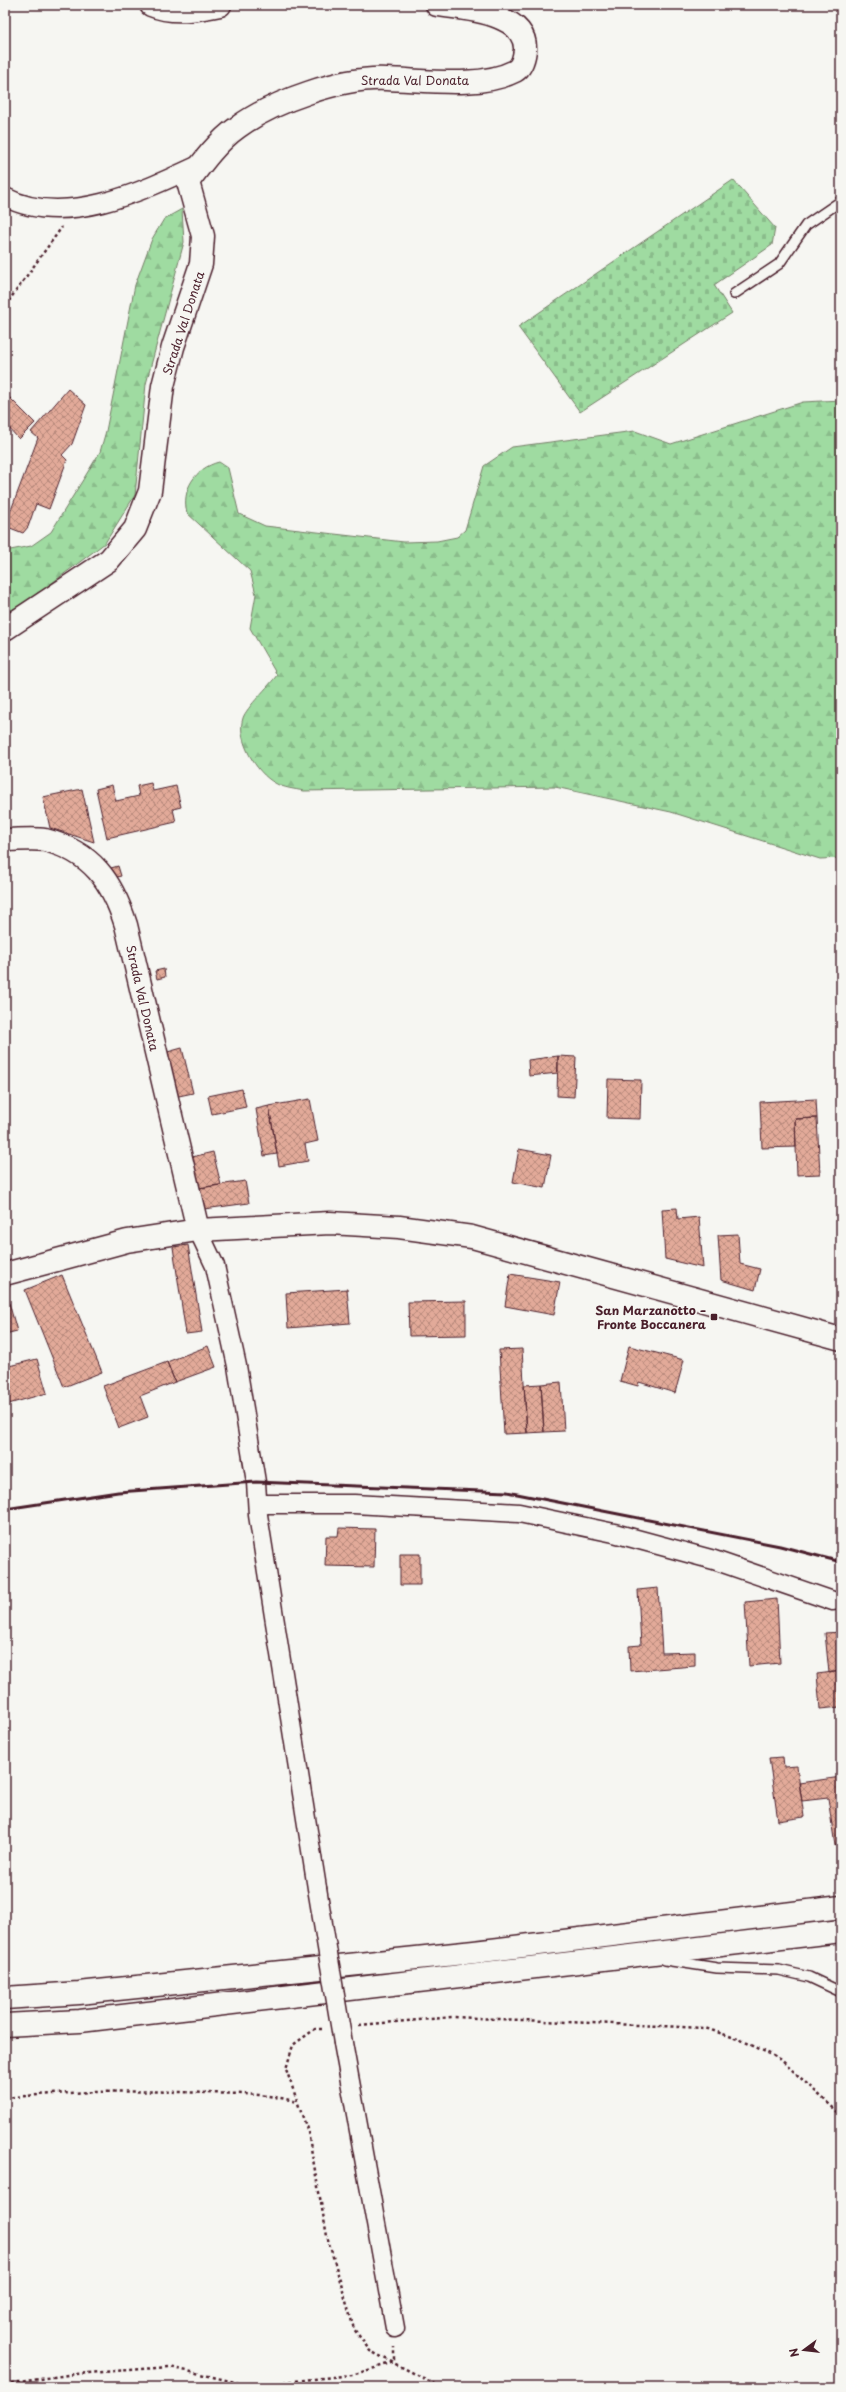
<svg xmlns="http://www.w3.org/2000/svg" width="846" height="2392" viewBox="0 0 846 2392" font-family="'Playpen Sans',sans-serif">
<style>
.forest{fill:url(#forest-firs);stroke:#747d66}
.cemetery{fill:url(#cemetery-stones);stroke:#747d66}
.building{fill:url(#building-cross-hatch);stroke:#4a1f2b}
.lines{fill:none;stroke-linecap:round;stroke-linejoin:round}
.service-casing{stroke:#4a1f2b;stroke-width:12}
.minor-casing{stroke:#4a1f2b;stroke-width:21}
.tertiary-casing{stroke:#4a1f2b;stroke-width:25}
.secondary-casing{stroke:#4a1f2b;stroke-width:25}
.trunk-casing{stroke:#4a1f2b;stroke-width:25}
.path{stroke:#4a1f2b;stroke-width:2.5;stroke-dasharray:3 3;stroke-linecap:butt}
.service{stroke:#f6f6f2;stroke-width:9}
.minor{stroke:#f6f6f2;stroke-width:18}
.tertiary{stroke:#f6f6f2;stroke-width:22}
.secondary{stroke:#f6f6f2;stroke-width:22}
.trunk{stroke:#f6f6f2;stroke-width:22}
.rail{stroke:#4a1f2b;stroke-width:3}
.minor-bridge-casing{stroke:#4a1f2b;stroke-width:21;stroke-linecap:butt}
.minor-bridge{stroke:#f6f6f2;stroke-width:18}
.poi-dot{fill:#4a1f2b;stroke:#f6f6f2;stroke-width:1.5}
.labels{text-anchor:middle;dominant-baseline:central;stroke-width:3;stroke-linejoin:round;paint-order:stroke}
.street-label{font-size:12px;fill:#4a1f2b;stroke:#f6f6f2}
.poi-label{font-size:12px;font-weight:bold;fill:#4a1f2b;stroke:#f6f6f2;text-anchor:end}
</style>
<defs>
<pattern id="forest-firs" width="22" height="20" patternUnits="userSpaceOnUse"><rect width="22" height="20" fill="#9fdba1"/><path d="M5 1l3.5 6h-7zM16 11l3.5 6h-7z" fill="#8abc8b"/></pattern>
<pattern id="cemetery-stones" width="16" height="16" patternUnits="userSpaceOnUse"><rect width="16" height="16" fill="#9fdba1"/><path d="M2 7V4a2 2 0 0 1 4 0v3zM10 15v-3a2 2 0 0 1 4 0v3z" fill="#8abc8b"/></pattern>
<pattern id="building-cross-hatch" width="8" height="8" patternUnits="userSpaceOnUse"><rect width="8" height="8" fill="#e2aa99"/><path d="M0 0l8 8M0 8l8-8" fill="none" stroke="#b98a7d"/></pattern>
</defs>
<rect width="100%" height="100%" fill="#f6f6f2"/>
<filter id="ink" filterUnits="userSpaceOnUse"><feTurbulence type="fractalNoise" baseFrequency=".025" numOctaves="2"/><feDisplacementMap in="SourceGraphic" scale="8" xChannelSelector="R" yChannelSelector="G"/><feConvolveMatrix kernelMatrix="1 2 1 2 8 2 1 2 1" color-interpolation-filters="sRGB"/></filter>
<g filter="url(#ink)">
<path class="forest" d="M 182,209 L 184,242 L 146,384 L 135,495 L 105,543 L 32,598 L 5,614 L 5,551 L 31,546 L 51,532 L 100,452 L 106,431 L 135,285 L 152,239 L 164,219 Z
M 841,400 L 841,858 L 820,859 L 671,812 L 555,787 L 304,791 C 295,789 283,788 275,783 C 256,773 236,739 243,718 C 246,708 270,685 277,675 L 250,628 L 256,594 L 250,571 L 187,513 C 181,490 195,468 219,462 L 228,468 L 239,514 L 265,526 L 404,542 L 437,541 L 457,537 L 465,530 L 484,466 L 512,447 L 635,431 L 671,444 L 803,402 Z"/>
<path class="cemetery" d="M 733,180 L 775,228 L 772,245 L 714,285 L 732,313 L 580,412 L 518,327 Z"/>
<path class="building" d="M 68,389 L 86,405 L 72,444 L 62,455 L 67,460 L 49,509 L 36,504 L 28,527 L 23,533 L 5,526 L 38,438 L 31,432 Z
M 5,393 L 35,423 L 19,439 L 5,424 Z
M 151,783 L 153,791 L 176,786 L 181,807 L 173,809 L 176,822 L 107,838 L 96,789 L 112,785 L 116,801 L 139,796 L 137,786 Z
M 82,789 L 94,842 L 50,828 L 43,797 Z
M 118,866 L 121,876 L 113,878 L 111,868 Z
M 164,969 L 165,977 L 157,979 L 155,971 Z
M 182,1048 L 193,1093 L 174,1097 L 164,1053 Z
M 558,1056 L 576,1057 L 574,1097 L 557,1096 Z
M 558,1056 L 558,1073 L 529,1076 L 528,1060 Z
M 608,1079 L 641,1080 L 640,1119 L 607,1118 Z
M 242,1089 L 246,1107 L 212,1114 L 208,1096 Z
M 310,1099 L 318,1141 L 305,1144 L 308,1161 L 279,1166 L 269,1106 Z
M 816,1099 L 817,1118 L 795,1119 L 796,1147 L 762,1148 L 760,1102 Z
M 269,1106 L 277,1154 L 264,1156 L 256,1109 Z
M 817,1118 L 820,1174 L 797,1175 L 795,1119 Z
M 519,1149 L 551,1155 L 545,1188 L 513,1182 Z
M 213,1152 L 221,1185 L 199,1188 L 192,1157 Z
M 245,1181 L 249,1203 L 204,1209 L 199,1188 Z
M 677,1208 L 678,1219 L 699,1217 L 703,1268 L 665,1259 L 662,1209 Z
M 738,1234 L 740,1264 L 760,1269 L 755,1290 L 721,1280 L 718,1235 Z
M 188,1245 L 202,1332 L 186,1334 L 173,1247 Z
M 510,1274 L 560,1282 L 554,1315 L 505,1306 Z
M 62,1275 L 102,1372 L 64,1387 L 25,1290 Z
M 347,1289 L 350,1323 L 288,1328 L 286,1293 Z
M 5,1296 L 7,1296 L 17,1331 L 5,1334 Z
M 466,1301 L 466,1335 L 409,1336 L 408,1302 Z
M 208,1346 L 216,1367 L 175,1382 L 167,1362 Z
M 629,1346 L 684,1360 L 675,1393 L 639,1382 L 638,1386 L 620,1381 Z
M 522,1349 L 527,1433 L 504,1434 L 499,1350 Z
M 37,1359 L 47,1393 L 5,1405 L 5,1367 Z
M 167,1362 L 175,1382 L 140,1396 L 148,1417 L 119,1428 L 103,1386 Z
M 561,1382 L 564,1431 L 544,1432 L 541,1384 Z
M 541,1384 L 544,1432 L 527,1433 L 524,1385 Z
M 339,1528 L 375,1529 L 374,1567 L 325,1566 L 326,1536 L 338,1536 Z
M 400,1554 L 420,1554 L 420,1585 L 400,1585 Z
M 658,1588 L 662,1653 L 695,1652 L 695,1666 L 630,1671 L 629,1646 L 641,1645 L 638,1590 Z
M 777,1599 L 780,1663 L 749,1666 L 745,1602 Z
M 841,1632 L 841,1671 L 829,1673 L 825,1633 Z
M 841,1671 L 841,1707 L 820,1709 L 817,1674 Z
M 783,1757 L 784,1767 L 797,1766 L 804,1817 L 778,1821 L 769,1758 Z
M 841,1777 L 841,1845 L 835,1846 L 828,1798 L 802,1801 L 799,1783 Z"/>
<g class="lines">
<g class="service-casing">
<path id="service" d="M 734,294 L 779,264 L 806,225 L 841,201
M 665,1960 L 717,1968 L 779,1970 L 809,1977 L 841,1992"/>
</g>
<g class="minor-casing">
<path id="minor" d="M 5,197 C 65,229 145,190 201,164
M 198,1230 L 215,1266 L 237,1366 L 256,1482 L 258,1515 L 317,1888
M 258,1507 L 266,1504 L 354,1504 L 519,1513 L 614,1533 L 714,1560 L 833,1601
M 343,2043 L 395,2328"/>
</g>
<g class="tertiary-casing">
<path id="tertiary" d="M 151,5 C 173,14 196,10 220,5
M 5,629 L 109,560 L 135,529 L 150,491 L 163,386 L 173,347 L 201,264 L 203,236 L 188,182 C 202,163 218,141 238,127 C 274,101 342,77 386,79 C 424,80 480,89 515,71 C 522,67 524,58 525,50 C 527,12 463,9 437,5
M 5,840 C 17,840 33,838 45,840 C 92,852 112,881 126,925 L 198,1230"/>
</g>
<g class="secondary-casing">
<path id="secondary" d="M 5,1274 L 127,1241 L 198,1230 L 330,1223 L 399,1227 L 472,1237 L 841,1339"/>
</g>
<g class="trunk-casing">
<path id="trunk" d="M 5,1998 L 79,1993 L 474,1952 L 841,1907
M 5,2025 L 80,2021 L 841,1931"/>
</g>
<path class="path" d="M 5,306 L 62,227
M 359,2025 L 453,2017 L 705,2028 L 741,2040 L 780,2059 L 841,2115
M 322,2029 L 315,2029 L 293,2045 L 286,2069 L 308,2132 L 327,2236 L 354,2329 L 370,2351 L 441,2387
M 5,2098 C 72,2091 139,2090 206,2093 C 237,2094 267,2093 297,2102
M 5,2384 L 75,2374 L 170,2367 L 243,2384 L 285,2382 L 352,2375 L 394,2362 L 394,2347
M 237,2387 L 242,2384"/>
<use href="#service" class="service"/>
<use href="#minor" class="minor"/>
<use href="#tertiary" class="tertiary"/>
<use href="#secondary" class="secondary"/>
<use href="#trunk" class="trunk"/>
<path class="rail" d="M 5,1509 L 118,1492 L 256,1482 L 507,1492 L 780,1546 L 841,1562"/>
<g class="minor-bridge-casing">
<path id="minor-bridge" d="M 317,1888 L 343,2043"/>
</g>
<use href="#minor-bridge" class="minor-bridge"/>
</g>
</g>
<rect class="poi-dot" x="710" y="1313" width="8" height="8" rx="2"/>
<g class="labels">
<g class="street-label">
<text x="415" y="80">Strada Val Donata</text>
<text transform="translate(183 323) rotate(-72)">Strada Val Donata</text>
<text transform="translate(143 998) rotate(77)">Strada Val Donata</text>
</g>
<g class="poi-label">
<text x="706" y="1310">San Marzanotto –<tspan x="706" dy="14">Fronte Boccanera</tspan></text>
</g>
</g>
<rect width="846" height="2392" fill="none" stroke="#f6f6f2" stroke-width="20"/>
<rect x="10" y="10" width="826" height="2372" fill="none" stroke="#4a1f2b" stroke-width="1.5" filter="url(#ink)"/>
<g transform="translate(804 2350) rotate(255)" stroke="#f6f6f2" stroke-width="3" paint-order="stroke">
<path d="M0-3L7 15L0 10L-7 15Z" fill="#4a1f2b"/>
<text y="-6" font-size="11" font-weight="bold" text-anchor="middle" fill="#4a1f2b">N</text>
</g>
</svg>
